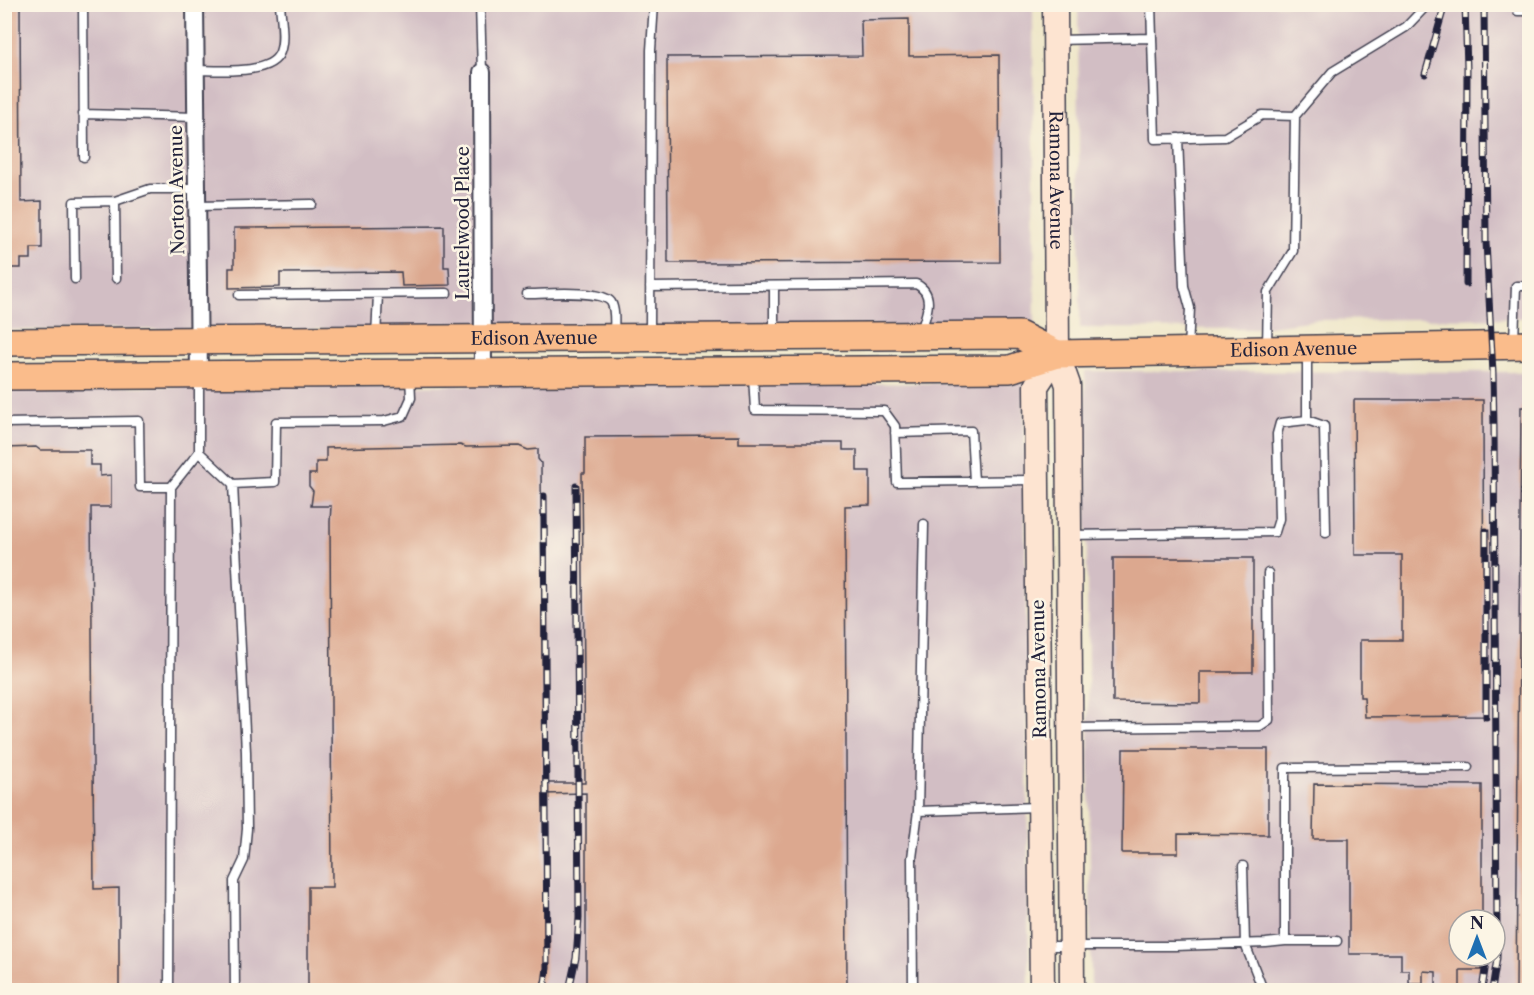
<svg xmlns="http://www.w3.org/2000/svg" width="1534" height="995" viewBox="0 0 1534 995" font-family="'Libre Caslon Text',serif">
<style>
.industrial{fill:#d2bec4;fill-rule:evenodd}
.building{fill:#dca88f}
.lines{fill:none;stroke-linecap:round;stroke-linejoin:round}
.service-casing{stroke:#413f50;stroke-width:11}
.minor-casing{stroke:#413f50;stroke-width:20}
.secondary-casing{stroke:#413f50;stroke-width:27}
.primary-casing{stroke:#413f50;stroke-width:30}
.service{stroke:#fff;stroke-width:8}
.minor{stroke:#fff;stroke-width:16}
.secondary{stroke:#fde4d1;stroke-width:24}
.primary{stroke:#fabc8b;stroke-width:27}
.rail-casing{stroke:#22223b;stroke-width:7}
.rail{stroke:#fcf5e5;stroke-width:4.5;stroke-dasharray:14;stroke-linecap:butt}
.labels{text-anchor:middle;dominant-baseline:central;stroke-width:5;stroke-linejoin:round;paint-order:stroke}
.street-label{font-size:18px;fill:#22223b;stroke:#fcf5e5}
</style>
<rect width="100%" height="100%" fill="#fcf5e5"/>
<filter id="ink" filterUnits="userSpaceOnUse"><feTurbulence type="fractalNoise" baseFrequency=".0167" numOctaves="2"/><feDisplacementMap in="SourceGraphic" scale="12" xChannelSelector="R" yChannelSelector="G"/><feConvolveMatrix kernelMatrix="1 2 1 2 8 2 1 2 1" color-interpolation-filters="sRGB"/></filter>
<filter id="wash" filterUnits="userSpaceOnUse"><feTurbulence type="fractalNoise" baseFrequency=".008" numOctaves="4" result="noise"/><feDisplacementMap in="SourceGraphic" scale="24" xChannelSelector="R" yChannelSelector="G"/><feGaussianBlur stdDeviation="1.35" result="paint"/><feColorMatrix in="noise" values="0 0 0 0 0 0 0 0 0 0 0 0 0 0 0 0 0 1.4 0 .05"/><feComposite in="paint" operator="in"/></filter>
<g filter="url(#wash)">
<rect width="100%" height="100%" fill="#eee6c8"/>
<path class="industrial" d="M 4,5 L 1033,5 L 1035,327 L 5,330 Z
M 1078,5 L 1529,5 L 1529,318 L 1315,320 L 1248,329 L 1080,328 Z
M 1085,371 L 1529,372 L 1529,990 L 1091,990 ZM 1459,920 L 1495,920 L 1495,956 L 1459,956 Z
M 1024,383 L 1029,990 L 5,990 L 4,387 Z"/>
<g id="blocks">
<path class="building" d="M 4,4 L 20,4 L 21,202 L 42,201 L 42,248 L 31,248 L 31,259 L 21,259 L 21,268 L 4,268 Z
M 909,19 L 909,56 L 999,55 L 1000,262 L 668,263 L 667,57 L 862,56 L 861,20 Z
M 444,226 L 444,267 L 449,267 L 450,285 L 402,286 L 401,272 L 280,273 L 280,287 L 229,288 L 229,268 L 234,268 L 234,228 Z
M 1354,400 L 1483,400 L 1484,716 L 1365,717 L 1364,697 L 1360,697 L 1360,640 L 1402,640 L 1402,555 L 1355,555 Z
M 1521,407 L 1530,407 L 1530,990 L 1516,990 Z
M 739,436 L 739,443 L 843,443 L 843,450 L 857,450 L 857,471 L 870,471 L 870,505 L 845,506 L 847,990 L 586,990 L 586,793 L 543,794 L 545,974 L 539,990 L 308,990 L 308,887 L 332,887 L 330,522 L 331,506 L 311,506 L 313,491 L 309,486 L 309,474 L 316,474 L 316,462 L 326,462 L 326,448 L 460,445 L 466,447 L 519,446 L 528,450 L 538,449 L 538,459 L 541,463 L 543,783 L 585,783 L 582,473 L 585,473 L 585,437 Z
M 36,447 L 40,450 L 90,450 L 90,465 L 100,465 L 100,476 L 111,475 L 111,507 L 91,507 L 94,889 L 119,888 L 119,990 L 4,990 L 4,448 Z
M 1113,558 L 1253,558 L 1253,672 L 1200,672 L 1200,703 L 1113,702 Z
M 1123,749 L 1268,749 L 1268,835 L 1178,834 L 1178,853 L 1122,853 Z
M 1314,784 L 1482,785 L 1482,920 L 1459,920 L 1459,956 L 1482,956 L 1482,970 L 1460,970 L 1460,990 L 1436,990 L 1436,972 L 1423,971 L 1423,983 L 1409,983 L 1409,970 L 1401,970 L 1401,954 L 1349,954 L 1349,839 L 1313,839 Z"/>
</g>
</g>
<g filter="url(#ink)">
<use href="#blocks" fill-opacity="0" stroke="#413f50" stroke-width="1.5"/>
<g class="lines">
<g class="service-casing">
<path id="service" d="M 83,4 L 84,157
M 480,4 L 482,72
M 1151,4 L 1152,38
M 1518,4 L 1518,11 L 1530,11
M 1056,40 L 1152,38 L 1155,139 L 1225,137 L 1262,115 L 1295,116
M 196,70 C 216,70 272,76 280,52 C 285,39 281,19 280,4
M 83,114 L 196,117
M 1178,138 L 1184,286 L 1190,308 L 1188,349
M 115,201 L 116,278
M 197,206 L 312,204
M 75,279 L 74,202 L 115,201 L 150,189 L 197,189
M 650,287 L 916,284 C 936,294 926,315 921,331
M 527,294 C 544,294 601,289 611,302 C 616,310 614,326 614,335
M 239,295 L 447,293
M 650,334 L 651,50 L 654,4
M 774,334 L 774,286
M 376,337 L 378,294
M 1514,341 L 1516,286 L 1530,286
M 1267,347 L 1268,292 L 1293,251 L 1295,116 L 1332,72 L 1406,27 L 1428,4
M 1307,352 L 1307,420 L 1324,426 L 1326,533
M 753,375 L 755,410 L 884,411 L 895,426 L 897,482 L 1034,480
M 4,423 L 139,421 L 140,487 L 171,487 L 199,452 L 199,379
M 895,433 L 971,431 L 974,481
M 199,452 L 233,484 L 275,482 L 276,422 L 384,421 L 403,416 L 411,398 L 410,376
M 233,484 L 246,752 L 247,829 L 244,860 L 234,881 L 235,990
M 1070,535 L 1275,532 L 1279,519 L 1277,434 L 1280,423 L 1307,420
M 1071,728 L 1260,726 L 1269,720 L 1268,573
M 918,811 L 1037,807
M 1243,866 L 1245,944 L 1263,990
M 1285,941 L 1337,941
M 1043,946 L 1175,946 L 1266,943 L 1285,941 L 1285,768 L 1468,767
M 169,990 L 171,487
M 913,990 L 912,858 L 918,811 L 924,524
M 1407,990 L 1427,990"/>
</g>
<g class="minor-casing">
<path id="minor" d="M 195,4 L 199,376
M 482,72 L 483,374"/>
</g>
<g class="secondary-casing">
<g id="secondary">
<path id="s1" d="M 1055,4 L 1057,354 L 1068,385 L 1072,990"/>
<path d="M 1042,990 L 1036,386 L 1057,354"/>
</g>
</g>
<g class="primary-casing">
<g id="primary">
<path id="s2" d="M 4,342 L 1019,335 L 1057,354"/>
<path id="s3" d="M 4,376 L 1010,369 L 1057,354 L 1530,345"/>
</g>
</g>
<use href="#service" class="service"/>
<use href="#minor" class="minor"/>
<use href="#secondary" class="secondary"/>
<use href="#primary" class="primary"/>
<g class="rail-casing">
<path id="rail" d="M 1465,4 L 1467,69 L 1466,284
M 1484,4 L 1486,242 L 1493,373 L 1494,426 L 1497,934 L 1497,958 L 1492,990
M 1425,74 L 1445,4
M 1486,531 L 1486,717
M 544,990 L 547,968 L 544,496
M 569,990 L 576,958 L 579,918 L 576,486
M 1482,990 L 1487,956"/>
</g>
<use href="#rail" class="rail"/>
</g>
</g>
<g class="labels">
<g class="street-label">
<text stroke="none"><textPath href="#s1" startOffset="176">Ramona Avenue</textPath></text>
<text transform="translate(177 190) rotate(-91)">Norton Avenue</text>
<text transform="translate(463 223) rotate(-90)">Laurelwood Place</text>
<text stroke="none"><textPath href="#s2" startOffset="530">Edison Avenue</textPath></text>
<text stroke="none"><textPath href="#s3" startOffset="1292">Edison Avenue</textPath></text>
<text transform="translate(1039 669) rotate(-91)">Ramona Avenue</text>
</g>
</g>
<rect width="1534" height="995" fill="none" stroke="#fcf5e5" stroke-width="24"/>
<g transform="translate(1477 938)"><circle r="28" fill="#fcf5e5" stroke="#a5a1a1" stroke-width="1.5"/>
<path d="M0-4.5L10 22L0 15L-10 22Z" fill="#1f6fb2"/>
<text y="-9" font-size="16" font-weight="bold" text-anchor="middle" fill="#22223b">N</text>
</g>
</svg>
